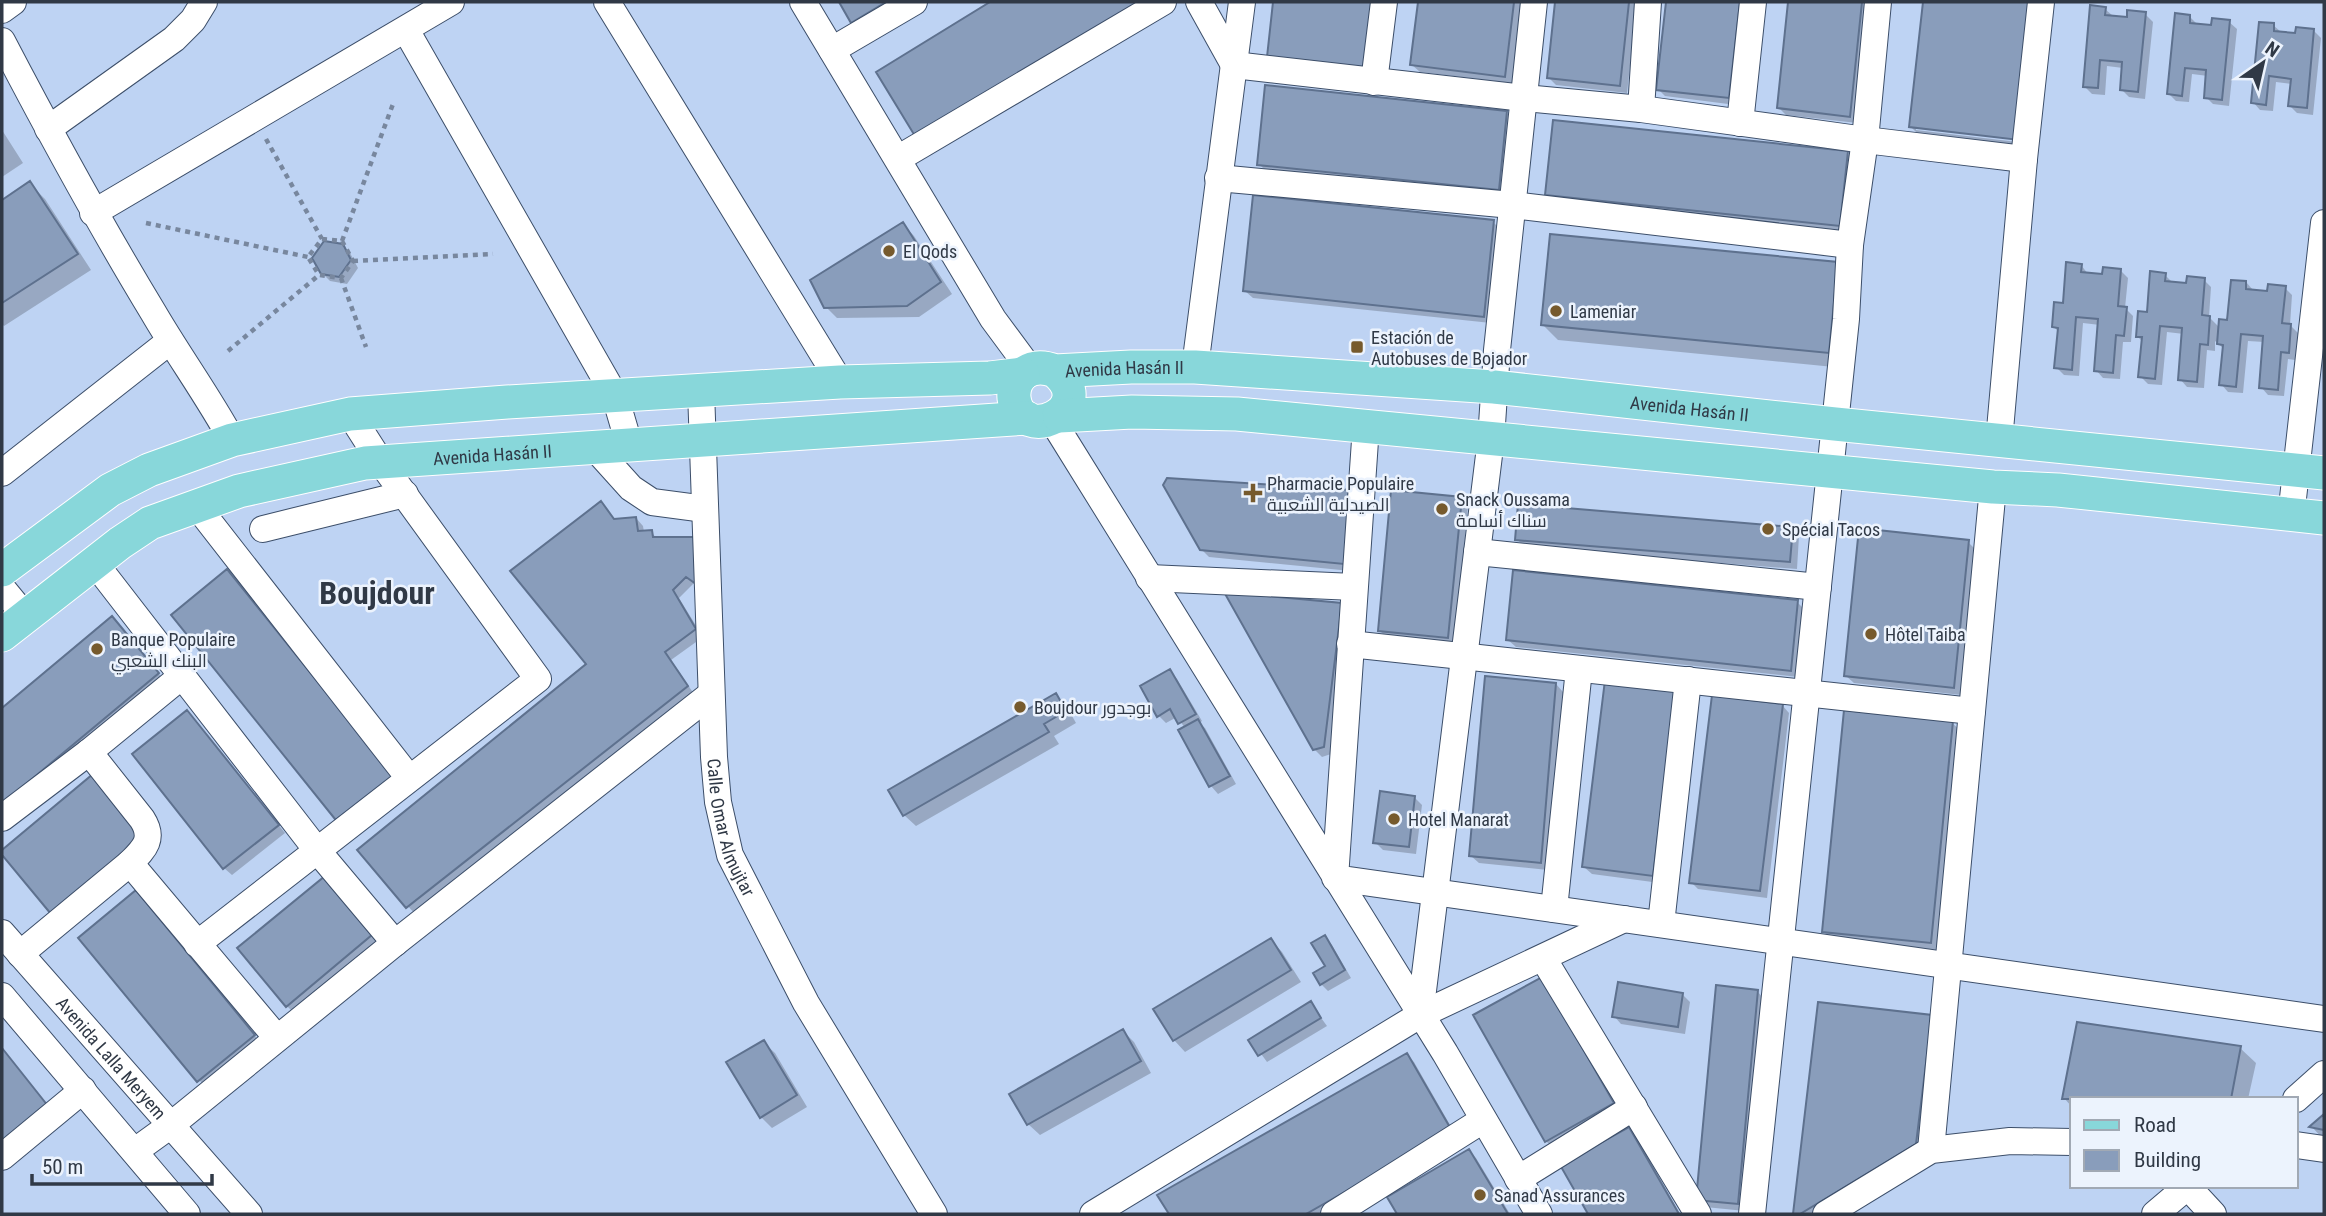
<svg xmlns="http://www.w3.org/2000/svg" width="2326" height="1216" viewBox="0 0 2326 1216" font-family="'Roboto Condensed',Cairo,sans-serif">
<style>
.shadow{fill:#0003}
.building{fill:#899dbb;stroke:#5e718e;stroke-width:2}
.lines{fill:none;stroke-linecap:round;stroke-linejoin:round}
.minor-casing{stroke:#3c4e69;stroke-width:28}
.major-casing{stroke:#fff;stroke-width:35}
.path{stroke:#78879e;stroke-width:4.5;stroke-dasharray:5 5;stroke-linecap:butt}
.minor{stroke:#fff;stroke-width:26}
.major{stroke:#88d7da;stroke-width:33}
.poi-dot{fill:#765a2d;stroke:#ecf3fd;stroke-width:2.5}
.labels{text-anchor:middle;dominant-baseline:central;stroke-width:5;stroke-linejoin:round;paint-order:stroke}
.poi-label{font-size:18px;fill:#303946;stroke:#ecf3fd;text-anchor:start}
.street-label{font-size:18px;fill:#303946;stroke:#ecf3fd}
.town-label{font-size:32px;font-weight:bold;fill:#303946;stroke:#ecf3fd}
</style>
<rect width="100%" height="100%" fill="#bed3f3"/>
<path class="shadow" d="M 841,2 L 905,2 L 860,29 Z
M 993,2 L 1166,2 L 878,72 Z
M 1420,2 L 1522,2 L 1512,83 L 1420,72 L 1412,65 Z
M 1557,2 L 1637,2 L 1627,93 L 1556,85 L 1548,77 Z
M 1667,2 L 1747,2 L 1736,105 L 1665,96 L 1658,89 Z
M 1790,2 L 1870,2 L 1857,123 L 1786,115 L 1779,108 Z
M 1925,2 L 2042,2 L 1916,126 L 1916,130 L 2026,143 L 2026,147 L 1918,134 L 1911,127 Z
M 2105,9 L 2113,16 L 2128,19 L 2145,14 L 2153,22 L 2145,99 L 2129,97 L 2121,89 L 2123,68 L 2107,66 L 2105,95 L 2092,94 L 2084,86 Z
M 2190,17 L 2197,24 L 2212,27 L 2229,22 L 2237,29 L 2229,106 L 2213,104 L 2206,97 L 2208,76 L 2192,74 L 2189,102 L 2176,101 L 2169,94 Z
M 2273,25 L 2281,32 L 2296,35 L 2313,30 L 2321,38 L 2313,115 L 2297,113 L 2290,106 L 2292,84 L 2276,82 L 2273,111 L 2260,110 L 2253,102 Z
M 1506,112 L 1513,120 L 1506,196 L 1266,171 L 1259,164 Z
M 2,130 L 23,163 L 2,177 Z
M 1847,153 L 1854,161 L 1847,232 L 1555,201 L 1547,194 Z
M 30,184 L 45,199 L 91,270 L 4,326 L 2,324 L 2,202 Z
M 1493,222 L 1501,230 L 1491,323 L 1253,298 L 1245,291 Z
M 903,224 L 914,236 L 952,294 L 919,317 L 837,318 L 825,306 Z
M 342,246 L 350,253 L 358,268 L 347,284 L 330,281 L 322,273 Z
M 1837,263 L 1844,368 L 1558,340 L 1543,325 Z
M 2081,265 L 2088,274 L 2104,276 L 2120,270 L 2128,278 L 2125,308 L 2133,316 L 2131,342 L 2123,342 L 2120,379 L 2103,378 L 2096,370 L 2100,325 L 2083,323 L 2079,376 L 2064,375 L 2056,367 L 2059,332 L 2054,327 Z
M 2165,275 L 2172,282 L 2188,285 L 2204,280 L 2211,287 L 2209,317 L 2220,328 L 2229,322 L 2246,282 L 2253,290 L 2268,293 L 2285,288 L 2292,295 L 2290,325 L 2298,333 L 2295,360 L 2288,359 L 2284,396 L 2268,395 L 2261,387 L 2264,342 L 2248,341 L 2243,393 L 2228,392 L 2221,384 L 2224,349 L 2215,341 L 2215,351 L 2207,350 L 2204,388 L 2187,387 L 2180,379 L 2184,334 L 2167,332 L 2162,385 L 2148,384 L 2140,376 L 2143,342 L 2137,336 Z
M 1350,491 L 1351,571 L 1209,557 L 1201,549 Z
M 1461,498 L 1468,506 L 1455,645 L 1387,638 L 1379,630 Z
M 601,503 L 615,520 L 636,518 L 643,526 L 644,532 L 651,532 L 702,589 L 694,583 L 679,598 L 703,637 L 671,660 L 694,694 L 415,914 L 359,851 L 588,665 Z
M 1792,529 L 1799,536 L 1797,569 L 1524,547 L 1517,539 Z
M 1968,542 L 1975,549 L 1961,695 L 1854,683 L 1846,676 Z
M 1797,602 L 1805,610 L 1798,677 L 1516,647 L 1508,640 Z
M 1341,605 L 1331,754 L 1322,757 L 1314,749 Z
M 112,619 L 165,681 L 2,817 L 2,710 Z
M 1170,671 L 1177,679 L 1202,721 L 1199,723 L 1205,728 L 1236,784 L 1218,794 L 1211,786 L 1180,731 L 1185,728 L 1177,717 L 1166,723 L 1159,716 L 1142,687 Z
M 1606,682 L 1660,883 L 1592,874 L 1584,867 Z
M 1556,684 L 1563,692 L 1548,870 L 1479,863 L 1471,856 Z
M 1056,695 L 1067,707 L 1076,723 L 1054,736 L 1059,744 L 916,826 L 904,815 Z
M 1782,705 L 1789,713 L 1767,898 L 1698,889 L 1691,882 Z
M 194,720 L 285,833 L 232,875 L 224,868 Z
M 1952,723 L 1960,730 L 1938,950 L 1831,939 L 1823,931 Z
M 1414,797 L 1422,805 L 1416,854 L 1383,850 L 1375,842 Z
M 325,878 L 379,942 L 294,1013 L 287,1006 Z
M 143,899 L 261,1043 L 206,1088 L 80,938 Z
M 1325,937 L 1332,945 L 1351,978 L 1328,991 L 1321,984 L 1327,967 Z
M 1271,940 L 1282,952 L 1301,982 L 1185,1052 L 1174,1040 Z
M 1549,986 L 1620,1111 L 1553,1148 L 1546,1141 Z
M 1757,991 L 1764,999 L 1745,1211 L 1705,1207 L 1698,1199 Z
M 1683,995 L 1690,1002 L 1685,1034 L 1621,1024 L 1614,1016 Z
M 1311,1004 L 1327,1026 L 1267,1062 L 1251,1040 Z
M 1820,1004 L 1931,1016 L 1923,1151 L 1819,1214 L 1795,1214 Z
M 1123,1031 L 1134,1042 L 1151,1073 L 1040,1135 L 1028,1124 Z
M 763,1042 L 775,1053 L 807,1107 L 772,1128 L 761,1117 Z
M 2240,1048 L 2256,1063 L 2248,1099 L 2072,1099 L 2072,1107 L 2064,1098 Z
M 1407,1055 L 1414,1062 L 1458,1139 L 1326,1214 L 1171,1214 L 1160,1195 Z
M 2324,1117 L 2324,1140 L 2312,1127 Z
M 1629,1129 L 1636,1136 L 1680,1214 L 1590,1214 L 1563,1166 Z
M 1469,1151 L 1476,1158 L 1510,1214 L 1399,1214 L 1389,1198 Z"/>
<path class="building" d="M 839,2 L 886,2 L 851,23 Z
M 990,2 L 1147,2 L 918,141 L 876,72 Z
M 1273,2 L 1375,2 L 1368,69 L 1267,57 Z
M 1418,2 L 1514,2 L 1505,77 L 1410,65 Z
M 1555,2 L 1629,2 L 1620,86 L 1547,78 Z
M 1666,2 L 1740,2 L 1729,98 L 1656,90 Z
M 1788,2 L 1862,2 L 1850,117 L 1777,108 Z
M 1923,2 L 2034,2 L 2019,140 L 1909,127 Z
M 2090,5 L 2106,7 L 2105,15 L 2127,17 L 2127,10 L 2146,12 L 2138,92 L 2120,90 L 2122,62 L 2100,60 L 2098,88 L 2083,87 Z
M 2175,13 L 2190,15 L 2190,23 L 2211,25 L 2212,18 L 2230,20 L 2222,100 L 2204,98 L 2206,70 L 2185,68 L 2182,96 L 2167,94 Z
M 2259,22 L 2274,23 L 2274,31 L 2295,33 L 2296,27 L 2314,29 L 2307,108 L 2288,106 L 2291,79 L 2269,76 L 2266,105 L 2251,103 Z
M 1265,85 L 1507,111 L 1499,190 L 1257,165 Z
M 1553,120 L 1848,151 L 1840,226 L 1545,195 Z
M 30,181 L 78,254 L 2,303 L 2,200 Z
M 1253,195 L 1494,220 L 1484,317 L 1243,291 Z
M 903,222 L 941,282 L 907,306 L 824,308 L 810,280 Z
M 1550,234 L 1838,262 L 1829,353 L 1541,325 Z
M 324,241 L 343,244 L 351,260 L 339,277 L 321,274 L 312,258 Z
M 2066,262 L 2082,264 L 2081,272 L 2102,274 L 2103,267 L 2121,269 L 2118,306 L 2127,307 L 2124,336 L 2116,335 L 2113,373 L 2094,371 L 2098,319 L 2076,317 L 2072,370 L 2054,368 L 2058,328 L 2052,327 L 2054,302 L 2063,303 Z
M 2150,271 L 2166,273 L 2165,281 L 2186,283 L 2187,276 L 2205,278 L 2202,315 L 2210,316 L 2208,345 L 2200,344 L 2197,382 L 2178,380 L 2182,328 L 2160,326 L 2155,379 L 2138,377 L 2142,337 L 2136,337 L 2138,311 L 2147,312 Z
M 2231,280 L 2246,281 L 2246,289 L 2267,291 L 2268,284 L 2286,286 L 2282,323 L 2291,324 L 2289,353 L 2281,352 L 2278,390 L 2259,388 L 2263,336 L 2241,334 L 2236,387 L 2219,385 L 2223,345 L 2217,344 L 2219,319 L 2227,320 Z
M 1167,478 L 1351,490 L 1344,564 L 1200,550 L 1163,485 Z
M 1391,490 L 1462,497 L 1448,638 L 1378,631 Z
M 601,501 L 614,519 L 636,517 L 638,531 L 652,530 L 653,537 L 694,537 L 696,584 L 686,577 L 673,590 L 696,629 L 665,652 L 688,686 L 406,908 L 357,850 L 586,664 L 510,571 Z
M 1518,504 L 1793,527 L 1790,562 L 1515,540 Z
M 1859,528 L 1969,540 L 1954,688 L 1844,676 Z
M 227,569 L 396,779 L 339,824 L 171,615 Z
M 1513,570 L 1798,600 L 1791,671 L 1506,640 Z
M 1224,592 L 1342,603 L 1324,747 L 1313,750 Z
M 112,616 L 159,673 L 2,804 L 2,708 Z
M 1170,669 L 1196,714 L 1178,724 L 1170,709 L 1157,717 L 1140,686 Z
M 1485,676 L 1556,683 L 1541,863 L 1469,856 Z
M 1605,680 L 1676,688 L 1653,876 L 1582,867 Z
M 1056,693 L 1066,711 L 1044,724 L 1049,732 L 903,816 L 888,790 Z
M 1712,695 L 1783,704 L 1760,891 L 1689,883 Z
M 187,710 L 279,825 L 223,869 L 132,754 Z
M 1844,710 L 1953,721 L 1931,943 L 1822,932 Z
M 1198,719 L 1230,776 L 1209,787 L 1178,730 Z
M 93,774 L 144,836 L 51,914 L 2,855 L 2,850 Z
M 1380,791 L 1415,796 L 1409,847 L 1373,843 Z
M 325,876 L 373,934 L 286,1007 L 237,948 Z
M 136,890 L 255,1035 L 197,1082 L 78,938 Z
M 1325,935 L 1345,970 L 1320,985 L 1313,973 L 1325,966 L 1311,943 Z
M 1271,938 L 1291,970 L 1173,1041 L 1153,1009 Z
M 1542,977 L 1614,1103 L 1545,1142 L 1473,1015 Z
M 1618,982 L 1683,993 L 1678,1027 L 1612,1017 Z
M 1716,985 L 1758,990 L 1738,1204 L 1696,1200 Z
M 1311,1001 L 1321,1018 L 1258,1056 L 1248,1040 Z
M 1818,1002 L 1932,1015 L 1916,1144 L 1800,1214 L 1793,1214 Z
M 2077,1022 L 2241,1046 L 2231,1099 L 2062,1099 Z
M 1123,1029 L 1141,1061 L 1027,1125 L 1009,1094 Z
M 764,1040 L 797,1095 L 760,1118 L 726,1062 Z
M 2,1048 L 52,1111 L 2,1150 Z
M 1407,1053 L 1452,1131 L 1306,1214 L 1169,1214 L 1157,1195 Z
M 2324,1114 L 2324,1130 L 2309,1127 Z
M 1629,1127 L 1679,1214 L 1588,1214 L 1560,1165 Z
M 1469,1149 L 1508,1214 L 1397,1214 L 1387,1197 Z"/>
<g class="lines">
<g class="minor-casing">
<g id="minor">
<path d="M 607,2 L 840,382"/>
<path d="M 803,2 L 993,319 L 1030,369"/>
<path d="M 1199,2 L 1234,65"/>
<path d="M 2,10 L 13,2"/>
<path d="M 406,30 L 615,396 L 629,444"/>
<path d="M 2,41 C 50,133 99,223 153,312 C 178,355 208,396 232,440"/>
<path d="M 832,50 L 914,2"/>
<path d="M 1234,65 L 1524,98 L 1641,109 L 1865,140 L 2024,159"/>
<path d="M 1374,82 L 1384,2"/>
<path d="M 1641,109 L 1648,2"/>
<path d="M 1740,123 L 1753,2"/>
<path d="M 48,129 L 174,39 L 193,20 L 204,2"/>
<path d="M 899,158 L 1163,2"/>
<path d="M 1218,178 L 1512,205 L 1850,245"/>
<path d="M 93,213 L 451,2"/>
<path d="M 1195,367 L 1242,2"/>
<path id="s1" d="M 701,391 L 714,757 L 718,802 L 730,855 L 806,1003 L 934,1214"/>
<path d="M 1052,420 L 1445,1053 L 1539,1214"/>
<path d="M 1366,426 L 1335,878 L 2324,1019"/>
<path d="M 1999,441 L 2024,159 L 2041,2"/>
<path d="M 594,447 L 631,488 L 652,502 L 705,509"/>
<path d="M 2,473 L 170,341"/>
<path d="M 196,505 L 409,778"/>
<path d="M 2291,516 L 2324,223"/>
<path d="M 263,529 L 405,494"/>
<path d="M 1477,552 L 1818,587"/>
<path d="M 94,562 L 316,849 L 395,943"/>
<path d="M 1149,578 L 1354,587"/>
<path d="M 2,588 L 25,616"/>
<path d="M 1350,644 L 1972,711"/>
<path d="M 2,818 L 89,752 L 183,675"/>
<path d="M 130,863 L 277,1038"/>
<path d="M 1554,909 L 1579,669"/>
<path d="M 1661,924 L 1688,680"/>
<path id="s2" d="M 2,933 L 249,1214"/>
<path d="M 197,944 L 538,679 L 380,461 L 350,414"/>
<path d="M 20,954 L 130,863 C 144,849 155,839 142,819 L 89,752"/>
<path d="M 1543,958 L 1698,1214"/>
<path d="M 2,996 L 187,1214"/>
<path d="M 1420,1015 L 1491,439 L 1497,350 L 1534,2"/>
<path d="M 2296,1099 L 2324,1074"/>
<path d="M 2296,1145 L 2324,1149"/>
<path d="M 1931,1150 L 1993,487"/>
<path d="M 135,1151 L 171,1125 L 395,943 L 710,695"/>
<path d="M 2,1157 L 83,1090"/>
<path d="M 1518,1179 L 1634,1107"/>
<path d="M 2188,1187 L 2213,1214"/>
<path d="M 1093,1214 L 1420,1015 L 1624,919"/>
<path d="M 1334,1214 L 1483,1120"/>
<path d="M 1752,1214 L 1846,319 L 1850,245 L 1865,140 L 1878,2"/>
<path d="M 1826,1214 L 1931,1150 L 2010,1141 L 2072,1142"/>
<path d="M 2155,1214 L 2188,1186"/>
</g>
</g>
<g class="major-casing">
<g id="major">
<path id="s3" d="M 1055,371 C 1101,409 1020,447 1014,398 C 1013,388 1017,379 1024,373 C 1034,366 1045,367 1055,371 L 1131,367 L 1195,367 L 1494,387 L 1835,424 L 2324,473"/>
<path d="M 1059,416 L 1132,412 L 1237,414 L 1993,487 L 2058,490 L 2324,518"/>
<path d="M 2,570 L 110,490 L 149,470 L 232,440 L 350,414 L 507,402 L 840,382 L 990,378 L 1023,374"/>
<path id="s4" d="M 2,635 L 120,543 L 150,523 L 239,491 L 365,463 L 1027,418"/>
</g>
</g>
<path class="path" d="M 266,139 L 322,239
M 146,223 L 308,257
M 322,239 L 342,241 L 353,261 L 341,278 L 319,275 L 308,257 Z
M 342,241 L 393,104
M 353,261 L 493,254
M 341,278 L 366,347
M 228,351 L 319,275"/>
<use href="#minor" class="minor"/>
<use href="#major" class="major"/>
</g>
<g class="poi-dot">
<circle cx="889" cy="251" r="7"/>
<circle cx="1556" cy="311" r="7"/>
<rect x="1350" y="340" width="14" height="14" rx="3.5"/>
<path d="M1249.5 482.5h7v7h7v7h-7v7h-7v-7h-7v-7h7z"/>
<circle cx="1442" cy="509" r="7"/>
<circle cx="1768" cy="529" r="7"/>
<circle cx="1871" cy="634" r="7"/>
<circle cx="97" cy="649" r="7"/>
<circle cx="1020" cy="707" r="7"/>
<circle cx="1394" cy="819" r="7"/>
<circle cx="1480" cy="1195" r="7"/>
</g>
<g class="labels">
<g class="poi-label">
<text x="903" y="251">El Qods</text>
<text x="1570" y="311">Lameniar</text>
<text x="1371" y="337">Estación de<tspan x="1371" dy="21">Autobuses de Bojador</tspan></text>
<text x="1267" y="483">Pharmacie Populaire<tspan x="1267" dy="21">الصيدلية الشعبية</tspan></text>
<text x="1456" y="499">Snack Oussama<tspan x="1456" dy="21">سناك أسامة</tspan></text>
<text x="1782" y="529">Spécial Tacos</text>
<text x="1885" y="634">Hôtel Taiba</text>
<text x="111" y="639">Banque Populaire<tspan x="111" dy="21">البنك الشعبي</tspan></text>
<text x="1034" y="707">Boujdour بوجدور</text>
<text x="1408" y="819">Hotel Manarat</text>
<text x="1494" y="1195">Sanad Assurances</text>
</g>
<g class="street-label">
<text stroke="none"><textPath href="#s3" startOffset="240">Avenida Hasán II</textPath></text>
<text stroke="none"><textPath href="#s3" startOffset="807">Avenida Hasán II</textPath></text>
<text stroke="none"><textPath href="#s4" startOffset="537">Avenida Hasán II</textPath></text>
<text stroke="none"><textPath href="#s1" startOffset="439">Calle Omar Almujtar</textPath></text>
<text stroke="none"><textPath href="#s2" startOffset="166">Avenida Lalla Meryem</textPath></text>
</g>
<g class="town-label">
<text x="377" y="593">Boujdour</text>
</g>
</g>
<rect width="2326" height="1216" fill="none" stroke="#303946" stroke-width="7"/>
<rect x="2070" y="1097" width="228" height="91" fill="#ecf3fd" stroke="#a1a9b4" stroke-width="2"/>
<rect x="2084" y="1120" width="35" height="10" fill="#88d7da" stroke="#a1a9b4" stroke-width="2"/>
<text x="2134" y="1132" font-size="21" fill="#303946">Road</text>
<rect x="2084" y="1150" width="35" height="21" fill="#899dbb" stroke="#a1a9b4" stroke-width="2"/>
<text x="2134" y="1167" font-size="21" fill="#303946">Building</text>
<g transform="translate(2263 63) rotate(34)" stroke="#ecf3fd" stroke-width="5" paint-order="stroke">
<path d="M0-5L12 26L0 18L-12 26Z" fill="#303946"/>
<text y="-10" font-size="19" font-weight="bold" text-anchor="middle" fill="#303946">N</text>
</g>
<path d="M32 1174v10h180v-10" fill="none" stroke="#303946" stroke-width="3.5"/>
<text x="42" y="1174" font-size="21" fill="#303946" stroke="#ecf3fd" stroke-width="5" paint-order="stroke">50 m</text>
</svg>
